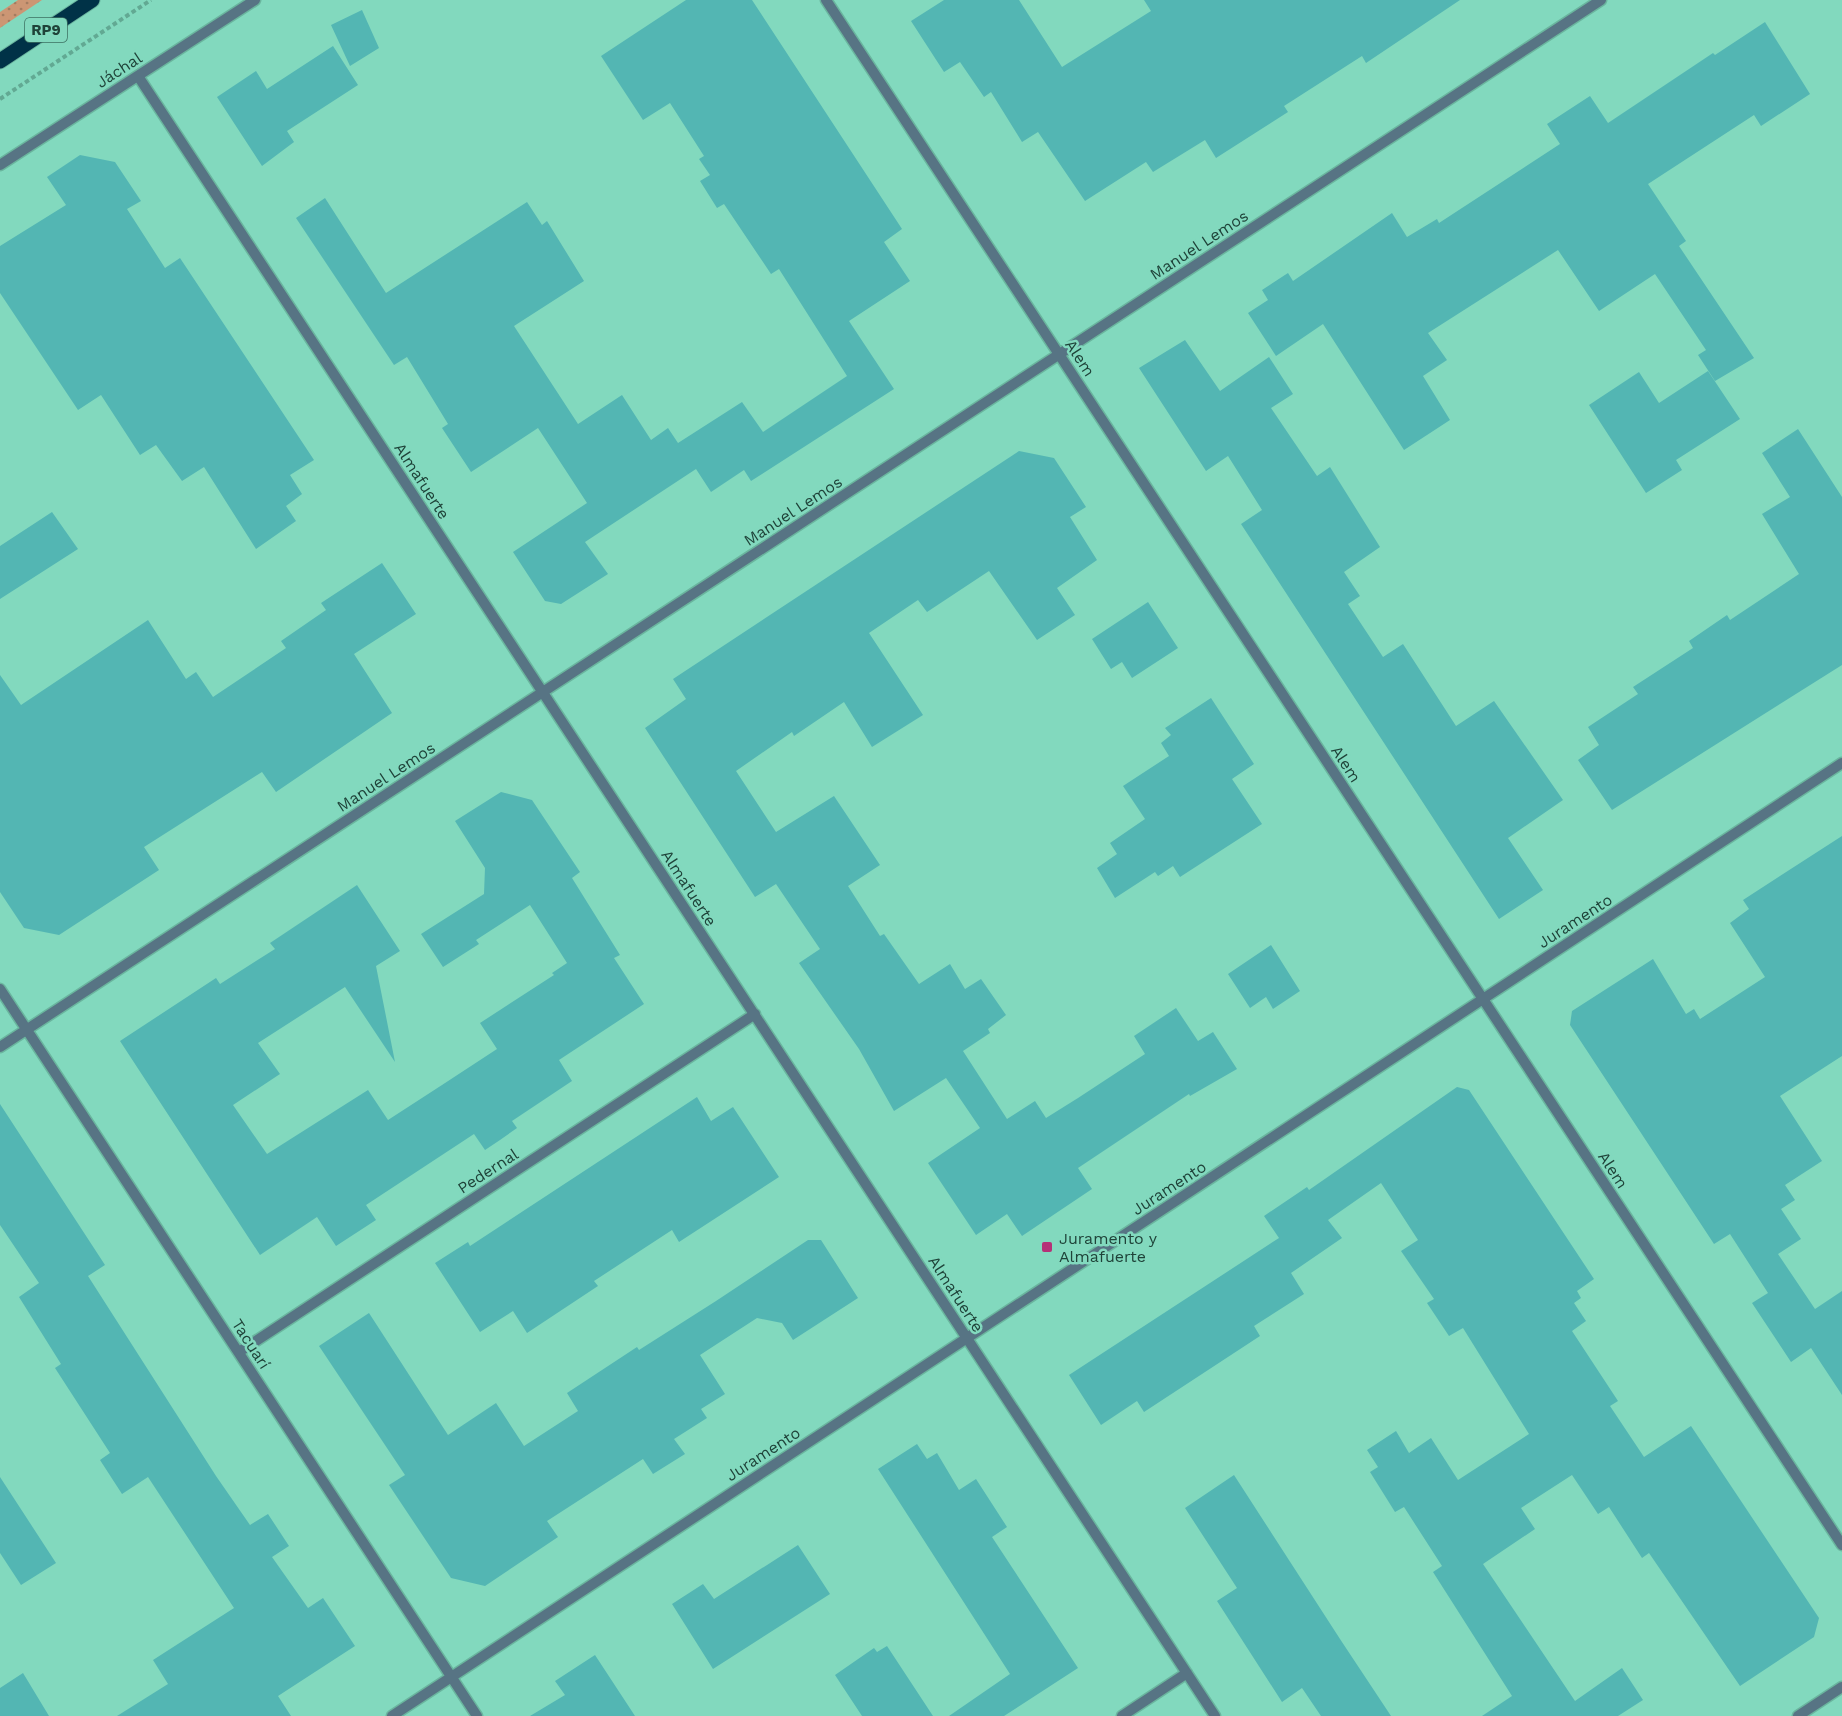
<svg xmlns="http://www.w3.org/2000/svg" width="1842" height="1716" viewBox="0 0 1842 1716" font-family="'Work Sans',sans-serif">
<style>
.grass{fill:url(#grass-dots)}
.building{fill:#53b6b3}
.lines{fill:none;stroke-linecap:round;stroke-linejoin:round}
.minor-casing{stroke:#6ab59e;stroke-width:13}
.major-casing{stroke:#6ab59e;stroke-width:17}
.path{stroke:#62a993;stroke-width:4;stroke-dasharray:4.5 3;stroke-linecap:butt}
.minor{stroke:#577484;stroke-width:10}
.major{stroke:#003247;stroke-width:15}
.poi-dot{fill:#b53177;stroke:#82d9be;stroke-width:2}
.labels{text-anchor:middle;dominant-baseline:central;stroke-width:5;stroke-linejoin:round;paint-order:stroke}
.shield{fill:#82d9be;stroke:#3d7061;stroke-width:1.5}
.shield-label{font-size:15px;font-weight:bold;fill:#1f4339}
.street-label{font-size:16px;fill:#1f4339;stroke:#82d9be}
.poi-label{font-size:16px;fill:#1f4339;stroke:#82d9be;text-anchor:start}
</style>
<defs>
<pattern id="grass-dots" width="8" height="8" patternUnits="userSpaceOnUse" patternTransform="scale(1.5)"><rect width="8" height="8" fill="#cc9674"/><path d="M2 2h.1M6 6h.1" fill="none" stroke="#a57c60" stroke-width="1.8" stroke-linecap="round"/></pattern>
</defs>
<rect width="100%" height="100%" fill="#82d9be"/>
<path class="grass" d="M 18,0 L 42,0 L 0,28 L 0,12 Z"/>
<path class="building" d="M 686,0 L 752,0 L 902,229 L 884,242 L 910,281 L 849,321 L 894,389 L 751,481 L 744,470 L 711,492 L 696,469 L 585,542 L 608,574 L 561,604 L 545,601 L 513,552 L 587,503 L 538,428 L 471,472 L 442,428 L 448,424 L 407,357 L 394,365 L 296,218 L 325,198 L 386,293 L 527,202 L 542,225 L 547,221 L 584,281 L 514,326 L 578,424 L 622,395 L 651,440 L 668,428 L 678,443 L 742,402 L 763,432 L 847,376 L 779,269 L 771,274 L 724,204 L 717,208 L 700,181 L 710,175 L 699,159 L 704,156 L 670,103 L 643,120 L 601,56 Z
M 944,0 L 1019,0 L 1062,67 L 1151,11 L 1144,0 L 1460,0 L 1366,63 L 1362,56 L 1284,106 L 1288,112 L 1216,158 L 1205,140 L 1153,172 L 1146,162 L 1085,201 L 1038,132 L 1022,142 L 991,92 L 984,97 L 960,62 L 944,72 L 911,21 Z
M 362,10 L 379,48 L 350,66 L 331,25 Z
M 1765,22 L 1810,94 L 1761,126 L 1754,115 L 1648,184 L 1686,241 L 1679,246 L 1754,358 L 1715,381 L 1698,355 L 1706,350 L 1655,274 L 1599,311 L 1558,250 L 1428,333 L 1447,360 L 1423,376 L 1450,420 L 1404,450 L 1323,324 L 1276,356 L 1248,313 L 1268,300 L 1262,290 L 1288,273 L 1293,281 L 1392,213 L 1407,237 L 1437,219 L 1439,223 L 1560,144 L 1547,124 L 1590,96 L 1608,123 L 1713,53 L 1715,55 Z
M 333,46 L 358,85 L 287,131 L 294,142 L 262,166 L 217,97 L 256,71 L 267,89 Z
M 80,155 L 115,162 L 141,201 L 127,209 L 165,268 L 180,258 L 314,460 L 290,475 L 302,494 L 286,506 L 296,521 L 256,549 L 204,467 L 182,481 L 156,445 L 140,455 L 101,395 L 78,410 L 0,293 L 0,246 L 66,205 L 47,177 Z
M 1185,340 L 1220,391 L 1269,357 L 1293,394 L 1271,408 L 1317,476 L 1330,467 L 1380,547 L 1344,572 L 1360,596 L 1348,604 L 1383,657 L 1403,644 L 1456,726 L 1494,701 L 1563,800 L 1508,838 L 1543,890 L 1499,919 L 1241,524 L 1262,510 L 1228,456 L 1206,471 L 1139,368 Z
M 1708,371 L 1740,419 L 1676,460 L 1682,470 L 1646,493 L 1589,405 L 1639,372 L 1659,403 Z
M 1798,429 L 1842,497 L 1842,665 L 1612,810 L 1578,760 L 1599,745 L 1588,727 L 1638,694 L 1633,687 L 1693,648 L 1689,641 L 1727,615 L 1730,620 L 1799,574 L 1762,514 L 1790,497 L 1762,453 Z
M 1019,451 L 1054,458 L 1086,507 L 1070,517 L 1097,560 L 1057,588 L 1075,615 L 1037,640 L 989,571 L 927,612 L 918,600 L 869,633 L 923,715 L 872,747 L 844,702 L 794,736 L 792,732 L 736,771 L 776,832 L 834,796 L 880,865 L 848,886 L 880,936 L 884,934 L 919,984 L 950,964 L 965,989 L 981,979 L 1006,1015 L 988,1029 L 990,1033 L 963,1051 L 1007,1119 L 1035,1101 L 1046,1118 L 1078,1098 L 1145,1054 L 1134,1036 L 1176,1008 L 1198,1041 L 1213,1032 L 1237,1069 L 1190,1096 L 1189,1094 L 1078,1168 L 1092,1189 L 1022,1236 L 1007,1214 L 976,1235 L 928,1163 L 980,1128 L 946,1078 L 894,1111 L 859,1049 L 799,963 L 820,949 L 776,884 L 755,897 L 645,728 L 686,699 L 673,679 Z
M 52,512 L 78,549 L 0,599 L 0,546 Z
M 382,563 L 416,614 L 354,654 L 392,713 L 276,792 L 262,772 L 144,847 L 159,870 L 59,935 L 24,928 L 0,892 L 0,675 L 21,705 L 148,620 L 186,679 L 196,672 L 213,697 L 286,648 L 281,641 L 326,610 L 321,603 Z
M 1148,602 L 1178,648 L 1132,678 L 1122,662 L 1111,669 L 1092,639 Z
M 1211,698 L 1254,764 L 1232,779 L 1262,824 L 1180,877 L 1173,866 L 1158,876 L 1155,872 L 1115,898 L 1097,868 L 1117,854 L 1110,843 L 1145,819 L 1123,786 L 1169,756 L 1161,743 L 1171,735 L 1165,728 Z
M 501,792 L 532,800 L 580,872 L 572,878 L 620,955 L 614,958 L 644,1004 L 559,1060 L 572,1081 L 512,1121 L 517,1128 L 500,1140 L 485,1150 L 474,1134 L 366,1205 L 376,1220 L 336,1246 L 317,1217 L 260,1255 L 120,1041 L 216,978 L 220,984 L 275,949 L 270,943 L 357,885 L 400,951 L 376,966 L 395,1062 L 345,987 L 258,1043 L 280,1074 L 233,1105 L 267,1154 L 368,1090 L 388,1120 L 442,1085 L 497,1049 L 480,1023 L 554,975 L 552,973 L 567,963 L 530,905 L 476,940 L 479,944 L 443,967 L 421,934 L 484,894 L 485,868 L 455,821 Z
M 1842,836 L 1842,1056 L 1780,1096 L 1822,1161 L 1785,1185 L 1795,1200 L 1781,1209 L 1801,1239 L 1778,1254 L 1815,1309 L 1842,1291 L 1842,1395 L 1811,1348 L 1791,1362 L 1752,1303 L 1768,1293 L 1730,1234 L 1714,1244 L 1570,1025 L 1572,1011 L 1653,959 L 1686,1014 L 1694,1009 L 1700,1019 L 1765,977 L 1730,923 L 1749,909 L 1743,900 Z
M 1271,945 L 1300,991 L 1273,1009 L 1266,997 L 1250,1008 L 1228,974 Z
M 1457,1087 L 1469,1090 L 1594,1279 L 1577,1291 L 1581,1298 L 1574,1303 L 1586,1321 L 1572,1331 L 1618,1401 L 1610,1406 L 1644,1457 L 1691,1426 L 1819,1618 L 1814,1637 L 1740,1686 L 1649,1553 L 1642,1558 L 1609,1507 L 1598,1514 L 1572,1475 L 1521,1508 L 1535,1529 L 1483,1564 L 1575,1701 L 1622,1668 L 1643,1700 L 1618,1716 L 1482,1716 L 1512,1696 L 1433,1572 L 1442,1566 L 1404,1507 L 1395,1512 L 1370,1472 L 1378,1467 L 1367,1450 L 1396,1431 L 1409,1453 L 1431,1438 L 1458,1480 L 1529,1434 L 1463,1328 L 1449,1336 L 1427,1303 L 1434,1299 L 1401,1251 L 1418,1240 L 1381,1183 L 1328,1220 L 1342,1238 L 1291,1273 L 1304,1294 L 1254,1326 L 1260,1336 L 1144,1412 L 1137,1401 L 1101,1425 L 1069,1375 L 1279,1238 L 1264,1216 L 1307,1187 L 1309,1190 Z
M 697,1097 L 711,1121 L 733,1107 L 779,1177 L 679,1242 L 672,1230 L 594,1281 L 598,1286 L 527,1333 L 513,1311 L 480,1332 L 435,1263 L 468,1242 L 470,1246 Z
M 0,1104 L 105,1265 L 88,1276 L 216,1476 L 250,1525 L 268,1514 L 289,1546 L 272,1557 L 308,1608 L 323,1598 L 355,1646 L 278,1696 L 291,1716 L 117,1716 L 168,1684 L 153,1660 L 234,1608 L 148,1477 L 122,1494 L 100,1460 L 110,1453 L 55,1368 L 61,1364 L 19,1297 L 39,1283 L 0,1225 Z
M 808,1240 L 821,1240 L 858,1298 L 793,1340 L 782,1323 L 757,1318 L 700,1355 L 725,1394 L 701,1409 L 707,1418 L 674,1439 L 685,1454 L 653,1474 L 643,1459 L 547,1521 L 558,1537 L 485,1586 L 451,1578 L 389,1485 L 405,1475 L 319,1346 L 369,1313 L 448,1435 L 496,1403 L 524,1446 L 578,1411 L 567,1393 L 637,1347 L 639,1350 L 716,1301 Z
M 917,1444 L 927,1459 L 937,1453 L 959,1490 L 976,1479 L 1007,1527 L 992,1537 L 1078,1668 L 1004,1716 L 949,1716 L 1010,1674 L 878,1469 Z
M 1234,1475 L 1340,1639 L 1391,1716 L 1321,1716 L 1302,1688 L 1282,1702 L 1217,1601 L 1237,1588 L 1185,1508 Z
M 0,1477 L 56,1563 L 21,1585 L 0,1553 Z
M 798,1545 L 830,1594 L 713,1669 L 672,1604 L 703,1584 L 714,1599 Z
M 887,1646 L 933,1716 L 862,1716 L 835,1675 L 874,1648 L 877,1652 Z
M 595,1655 L 635,1716 L 530,1716 L 565,1695 L 555,1681 Z
M 23,1673 L 49,1716 L 0,1716 L 0,1688 Z"/>
<g class="lines">
<g class="minor-casing">
<path id="minor" d="M 826,0 L 1842,1545
M 138,76 L 1215,1716
M 0,165 L 255,0
M 0,989 L 477,1716
M 0,1047 L 1601,0
M 239,1352 L 755,1014
M 392,1716 L 1842,763
M 1122,1716 L 1187,1673
M 1798,1716 L 1842,1687"/>
</g>
<g class="major-casing">
<path id="major" d="M 0,61 L 92,0"/>
</g>
<path class="path" d="M 0,99 L 151,0"/>
<use href="#minor" class="minor"/>
<use href="#major" class="major"/>
</g>
<rect class="poi-dot" x="1041" y="1241" width="12" height="12" rx="3"/>
<g class="labels">
<rect class="shield" x="25" y="18" width="42" height="24" rx="4.5"/>
<g class="shield-label">
<text x="46" y="30">RP9</text>
</g>
<g class="street-label">
<text transform="translate(119 70) rotate(-33)">Jáchal</text>
<text transform="translate(1199 245) rotate(-33)">Manuel Lemos</text>
<text transform="translate(1080 358) rotate(57)">Alem</text>
<text transform="translate(422 481) rotate(57)">Almafuerte</text>
<text transform="translate(793 511) rotate(-33)">Manuel Lemos</text>
<text transform="translate(1346 764) rotate(57)">Alem</text>
<text transform="translate(386 777) rotate(-33)">Manuel Lemos</text>
<text transform="translate(689 888) rotate(57)">Almafuerte</text>
<text transform="translate(1575 921) rotate(-33)">Juramento</text>
<text transform="translate(1613 1170) rotate(57)">Alem</text>
<text transform="translate(488 1171) rotate(-33)">Pedernal</text>
<text transform="translate(1169 1188) rotate(-33)">Juramento</text>
<text transform="translate(956 1294) rotate(57)">Almafuerte</text>
<text transform="translate(251 1344) rotate(57)">Tacuarí</text>
<text transform="translate(763 1454) rotate(-33)">Juramento</text>
</g>
<g class="poi-label">
<text x="1059" y="1238">Juramento y<tspan x="1059" dy="18">Almafuerte</tspan></text>
</g>
</g>
</svg>
